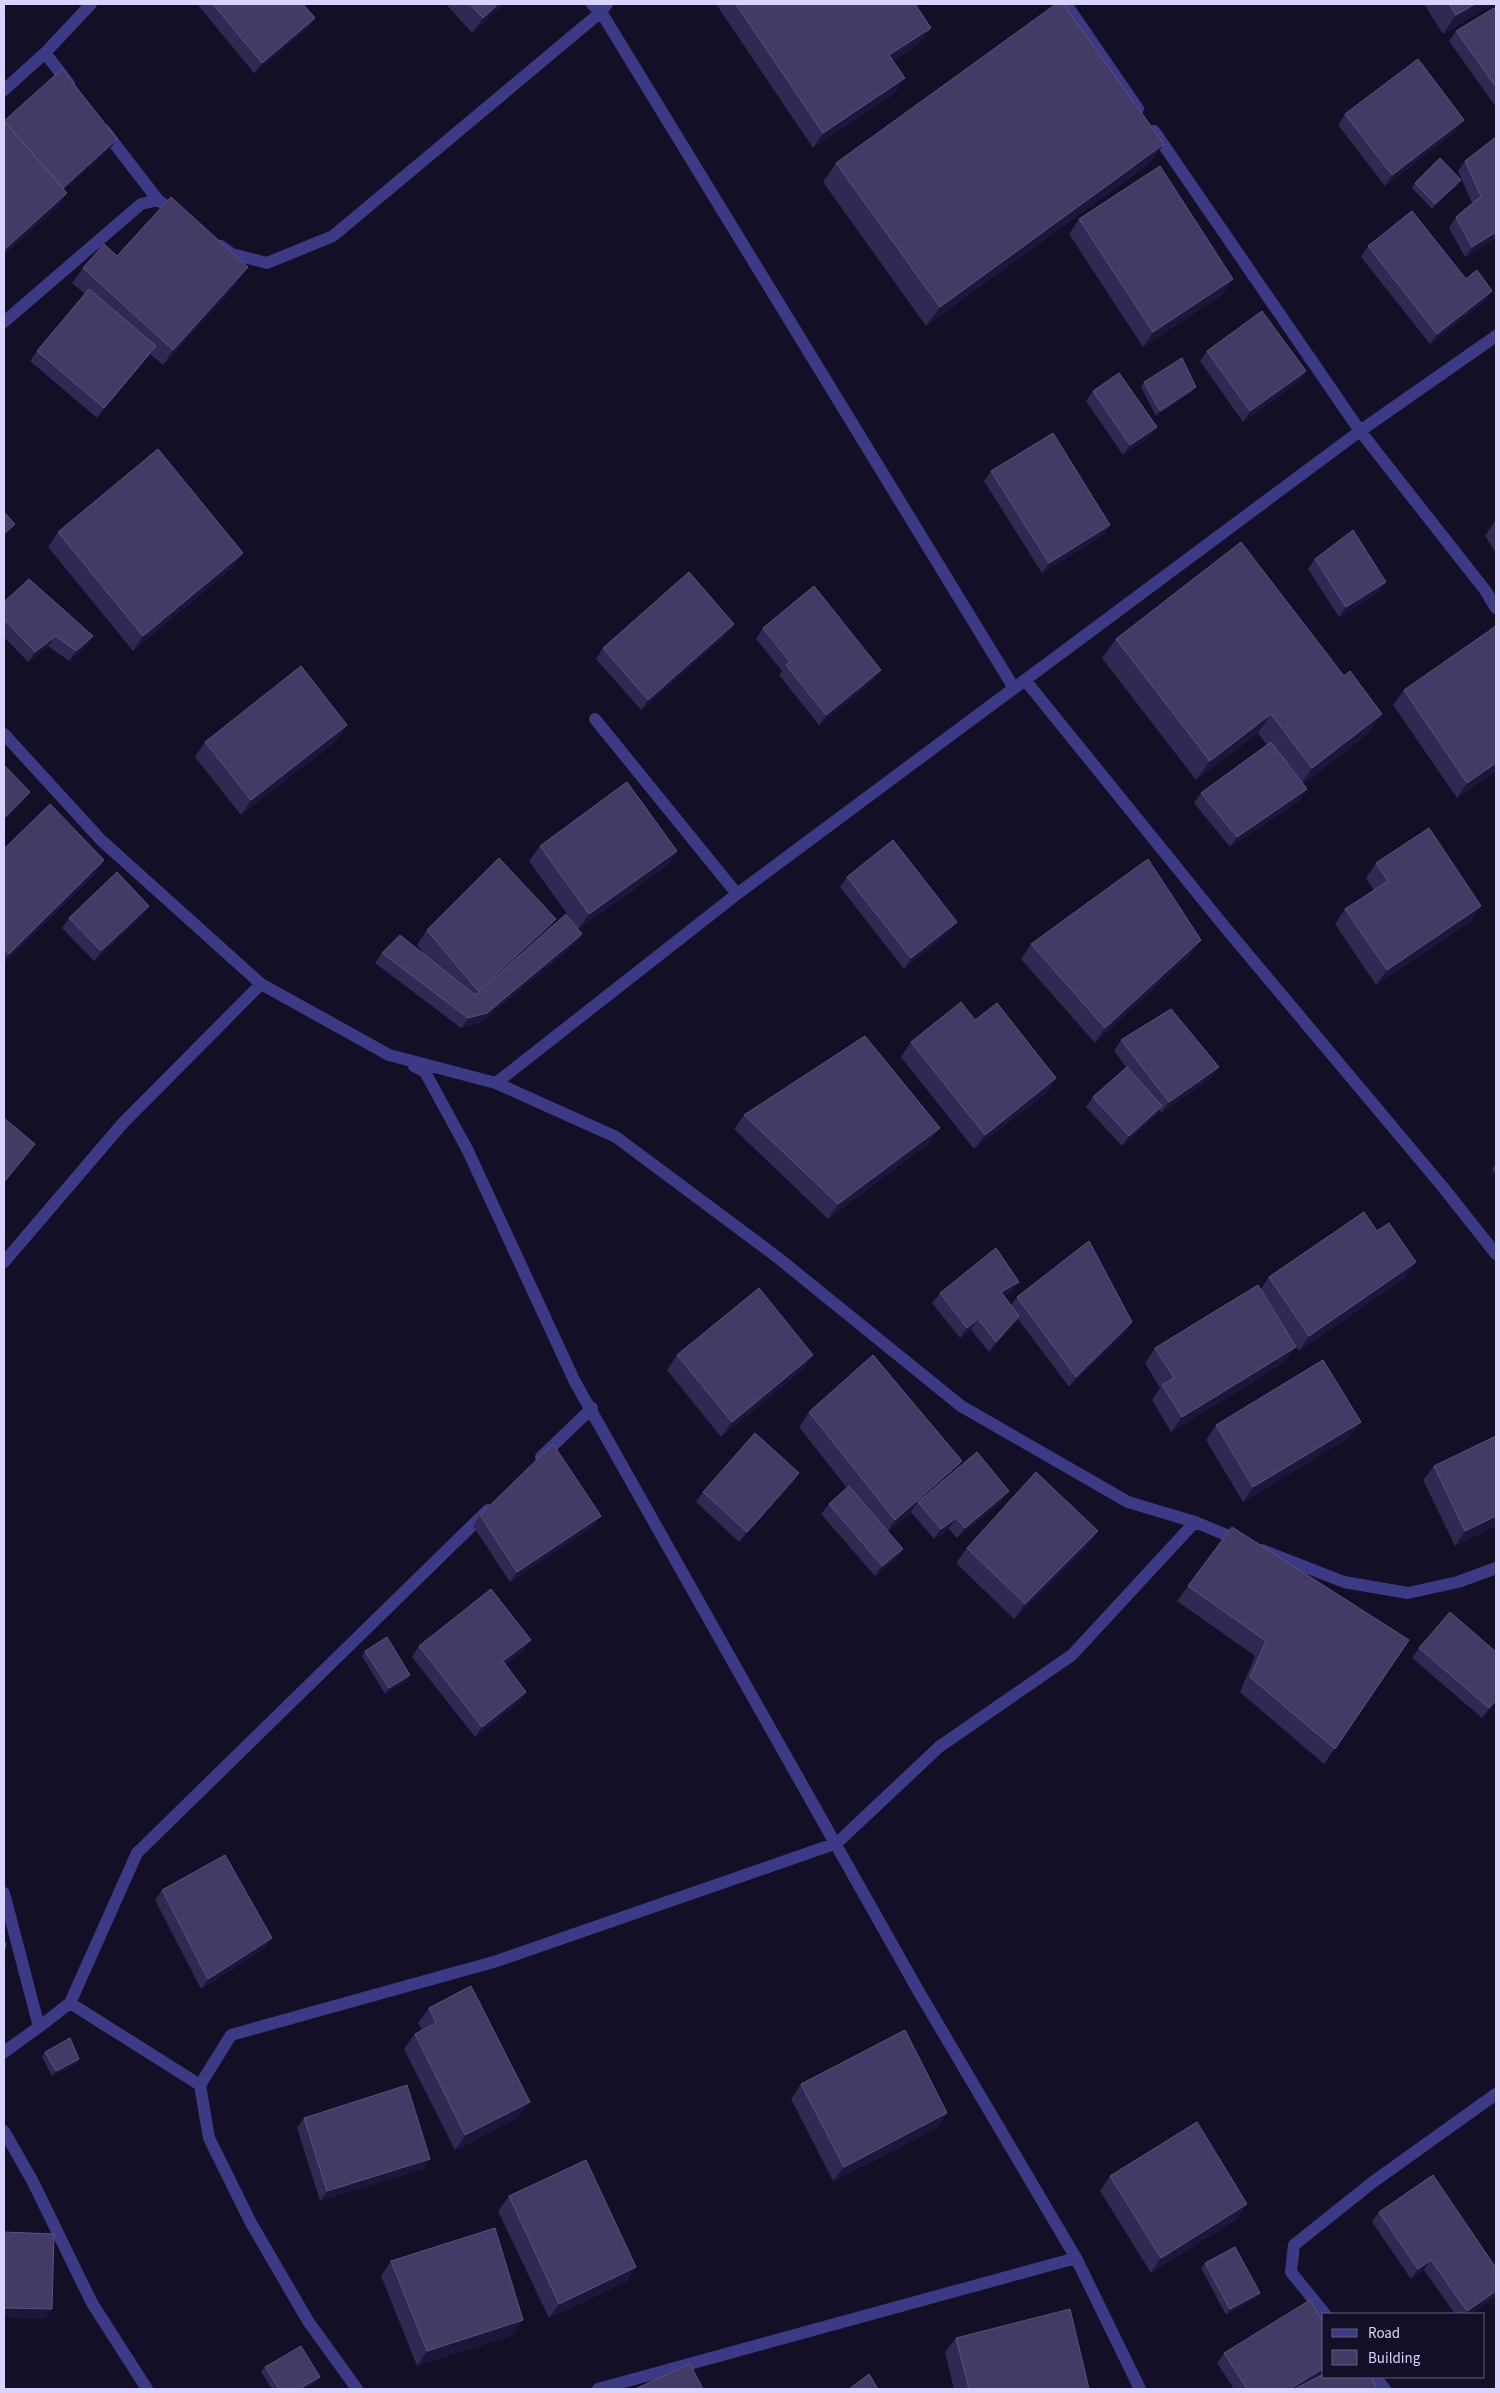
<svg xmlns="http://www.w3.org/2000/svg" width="1500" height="2393" viewBox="0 0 1500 2393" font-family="'Source Sans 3',sans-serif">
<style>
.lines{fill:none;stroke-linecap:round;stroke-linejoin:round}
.minor{stroke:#3d3a85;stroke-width:12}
.wall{fill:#312854}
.shaded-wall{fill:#1d163a}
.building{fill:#433a66;stroke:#5a527e}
</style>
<rect width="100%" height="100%" fill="#130f26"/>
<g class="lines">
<path class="minor" d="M 592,4 L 601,12 L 1014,688
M 1066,4 L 1138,109
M 45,53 L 69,84
M 4,90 L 45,53 L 91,4
M 104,130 L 158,200
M 1154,131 L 1360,431 L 1485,590 L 1496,608
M 221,246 L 232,254 L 267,263 L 333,236 L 601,12 L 607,4
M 4,322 L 141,204 L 158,200 L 177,214
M 1025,680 L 1224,926 L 1442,1186 L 1496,1254
M 595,719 L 737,894
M 4,734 L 101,840 L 261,984 L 389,1055 L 496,1083 L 616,1137 L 777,1257 L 961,1406 L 1128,1502 L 1195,1522 L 1241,1541
M 414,1066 L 425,1072 L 467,1149 L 575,1382 L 919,1992 L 1076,2258 L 1140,2389
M 496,1083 L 737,894 L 1360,431 L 1496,336
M 4,1262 L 123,1123 L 261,984
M 541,1457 L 592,1408
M 1262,1550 L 1344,1582 L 1408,1593 L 1458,1582 L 1496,1568
M 4,1893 L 39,2027 L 4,2052
M 70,2003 L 137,1853 L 488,1510
M 39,2027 L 70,2003 L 200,2085
M 4,2131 L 33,2182 L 92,2303 L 147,2389
M 1325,2314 L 1291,2272 L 1294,2245 L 1373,2182 L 1496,2094
M 1375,2377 L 1385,2389
M 357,2389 L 308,2321 L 251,2223 L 209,2138 L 200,2085 L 231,2035 L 497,1961 L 837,1843 L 939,1747 L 1072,1655 L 1195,1522
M 598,2389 L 1076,2258"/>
</g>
<path class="wall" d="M 197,4 L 303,4 L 315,18 L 308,28 L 254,73 Z
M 446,4 L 504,4 L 472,33 Z
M 716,4 L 915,4 L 931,28 L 920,43 L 893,61 L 894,93 L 813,148 Z
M 1424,4 L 1492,4 L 1443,34 Z
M 1496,11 L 1496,107 L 1449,41 L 1456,31 Z
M 1345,114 L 1457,130 L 1385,186 L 1338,125 Z
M 1496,137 L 1496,238 L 1465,257 L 1449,228 L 1456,217 L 1472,203 L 1458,171 L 1465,161 Z
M 836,163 L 1150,163 L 926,326 L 823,182 Z
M 1415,183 L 1457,185 L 1432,209 L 1412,188 Z
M 1079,219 L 1223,294 L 1143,347 L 1069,234 Z
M 1368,246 L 1466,279 L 1492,291 L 1485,301 L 1430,344 L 1361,257 Z
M 117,256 L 238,282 L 163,365 L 150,354 L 97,418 L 30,361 L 37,351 L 85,294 L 72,283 L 83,268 Z
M 1207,351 L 1306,371 L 1299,381 L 1243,422 L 1200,361 Z
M 1144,382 L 1196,387 L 1192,392 L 1156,416 L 1141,387 Z
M 1093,391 L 1157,427 L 1149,437 L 1123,455 L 1086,401 Z
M 991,471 L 1110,525 L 1103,535 L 1042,573 L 984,481 Z
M 1495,521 L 1496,521 L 1496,553 L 1485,536 Z
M 58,532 L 243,553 L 232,568 L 133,651 L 48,547 Z
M 1315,559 L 1379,592 L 1339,617 L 1308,569 Z
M 4,602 L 93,636 L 86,646 L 69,661 L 48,646 L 28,662 L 4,637 Z
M 734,624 L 727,634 L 641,710 L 596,659 L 603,648 Z
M 763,628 L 881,670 L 874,680 L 819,725 L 779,675 L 782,671 L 756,639 Z
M 1116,639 L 1369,733 L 1303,784 L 1307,789 L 1300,800 L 1230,847 L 1194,803 L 1201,793 L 1267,745 L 1258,733 L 1196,780 L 1102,658 Z
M 1404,690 L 1496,771 L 1457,798 L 1393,705 Z
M 347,725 L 337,740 L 241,815 L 195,757 L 205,742 Z
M 540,846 L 677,851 L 667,866 L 578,929 L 529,861 Z
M 4,849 L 104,860 L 94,875 L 4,963 Z
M 1376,863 L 1481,906 L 1471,921 L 1376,985 L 1335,924 L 1345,909 L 1374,890 L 1366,878 Z
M 847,877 L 950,932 L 904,969 L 840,887 Z
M 142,916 L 94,961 L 62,928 L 69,918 Z
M 427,930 L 549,930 L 582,934 L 575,944 L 480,1023 L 461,1028 L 375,963 L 382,953 L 426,956 L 417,945 Z
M 1031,944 L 1190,955 L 1095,1043 L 1021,959 Z
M 975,1020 L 1056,1078 L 1046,1093 L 974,1149 L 901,1057 L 911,1042 Z
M 1121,1040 L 1212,1077 L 1161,1113 L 1160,1110 L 1155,1116 L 1122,1146 L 1086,1107 L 1093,1097 L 1126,1067 L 1114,1051 Z
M 744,1115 L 929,1143 L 828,1219 L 734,1129 Z
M 1496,1163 L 1496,1175 L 1492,1169 Z
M 1269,1277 L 1406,1277 L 1299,1351 L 1287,1333 L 1285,1362 L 1171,1432 L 1152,1400 L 1160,1388 L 1145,1363 L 1155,1348 L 1261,1289 Z
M 1012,1292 L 1004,1296 L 1011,1305 L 1017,1297 L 1132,1322 L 1125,1332 L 1069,1387 L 1018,1319 L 1012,1326 L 989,1352 L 971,1330 L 960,1338 L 932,1303 L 940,1293 Z
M 677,1355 L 802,1370 L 721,1437 L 667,1370 Z
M 809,1412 L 956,1470 L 1002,1501 L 957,1538 L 949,1529 L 934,1539 L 911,1512 L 888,1532 L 903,1549 L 896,1559 L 875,1576 L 821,1514 L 829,1504 L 847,1488 L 799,1427 Z
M 1361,1422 L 1350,1437 L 1243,1502 L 1206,1440 L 1216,1425 Z
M 1496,1436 L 1496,1525 L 1455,1546 L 1423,1480 L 1434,1466 Z
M 799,1473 L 792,1484 L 739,1542 L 696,1502 L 703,1492 Z
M 480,1515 L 601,1516 L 594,1526 L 510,1582 L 473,1526 Z
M 1087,1546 L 1014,1619 L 956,1563 L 967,1548 Z
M 1188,1586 L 1409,1640 L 1324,1764 L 1240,1692 L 1255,1656 L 1177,1601 Z
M 419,1646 L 524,1650 L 505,1664 L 526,1692 L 519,1702 L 475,1737 L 412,1657 Z
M 1419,1648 L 1496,1652 L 1496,1702 L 1482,1718 L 1412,1658 Z
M 365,1651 L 407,1681 L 385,1694 L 362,1656 Z
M 162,1890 L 265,1948 L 201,1989 L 155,1900 Z
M 429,2008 L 519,2117 L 455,2150 L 404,2049 L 415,2034 L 422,2030 L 418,2023 Z
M 45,2052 L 79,2059 L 76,2064 L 52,2076 L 42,2057 Z
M 801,2084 L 947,2113 L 937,2128 L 833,2181 L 791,2099 Z
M 304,2118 L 430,2159 L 423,2169 L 320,2201 L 297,2128 Z
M 1110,2176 L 1237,2219 L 1151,2273 L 1100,2191 Z
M 509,2196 L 636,2267 L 626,2282 L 549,2318 L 498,2211 Z
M 1379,2212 L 1496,2296 L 1470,2314 L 1455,2314 L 1424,2270 L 1411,2279 L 1372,2222 Z
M 391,2261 L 513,2335 L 417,2366 L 381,2276 Z
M 1205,2263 L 1256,2298 L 1226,2315 L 1201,2268 Z
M 956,2338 L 1089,2389 L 954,2389 L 945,2352 Z
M 1224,2353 L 1324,2377 L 1377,2389 L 1234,2389 L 1217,2363 Z
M 265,2367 L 320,2377 L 316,2382 L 304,2389 L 272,2389 L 261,2372 Z"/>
<path class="shaded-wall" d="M 498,4 L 504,4 L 472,33 L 483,18 Z
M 1475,4 L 1492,4 L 1443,34 L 1456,15 Z
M 315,18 L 308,28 L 254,73 L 262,63 Z
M 931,28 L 920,43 L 879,70 L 889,55 Z
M 905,78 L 894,93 L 813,148 L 823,133 Z
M 1464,120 L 1457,130 L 1385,186 L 1392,175 Z
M 117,139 L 110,149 L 53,200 L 60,190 Z
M 1164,144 L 1150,163 L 926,326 L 940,307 Z
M 1461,180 L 1457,185 L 1432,209 L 1435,204 Z
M 67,193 L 57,208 L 4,255 L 4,250 Z
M 1496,232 L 1496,238 L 1465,257 L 1472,247 Z
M 248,267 L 238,282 L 163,365 L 173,350 Z
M 1233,279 L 1223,294 L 1143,347 L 1153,332 Z
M 1492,291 L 1485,301 L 1430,344 L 1437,334 Z
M 156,346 L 149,356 L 97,418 L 104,408 Z
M 1306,371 L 1299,381 L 1243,422 L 1250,411 Z
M 1196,387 L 1192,392 L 1156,416 L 1160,411 Z
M 1157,427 L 1149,437 L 1123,455 L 1130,445 Z
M 15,524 L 11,529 L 4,536 L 4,534 Z
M 1110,525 L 1103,535 L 1042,573 L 1049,563 Z
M 243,553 L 232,568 L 133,651 L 143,636 Z
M 1386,582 L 1379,592 L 1339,617 L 1346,607 Z
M 734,624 L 727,634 L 641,710 L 648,700 Z
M 56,636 L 48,646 L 28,662 L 35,652 Z
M 93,636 L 86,646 L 69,661 L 76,651 Z
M 881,670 L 874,680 L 819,725 L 826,715 Z
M 1271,714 L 1258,733 L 1196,780 L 1210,761 Z
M 1382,714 L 1369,733 L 1299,787 L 1312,768 Z
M 347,725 L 337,740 L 241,815 L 251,800 Z
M 1496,763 L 1496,771 L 1457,798 L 1467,783 Z
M 1307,789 L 1300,800 L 1230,847 L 1237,837 Z
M 30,792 L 23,802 L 4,821 L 4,818 Z
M 677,851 L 667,866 L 578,929 L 589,914 Z
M 104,860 L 94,875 L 4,963 L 4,961 L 9,954 Z
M 149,906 L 142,916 L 94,961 L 101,951 Z
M 1481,906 L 1471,921 L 1376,985 L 1387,970 Z
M 556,919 L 546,934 L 468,1005 L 478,991 Z
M 957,922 L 950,932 L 904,969 L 911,958 Z
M 582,934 L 575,944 L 480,1023 L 461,1028 L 468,1018 Z
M 1201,940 L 1190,955 L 1095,1043 L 1105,1028 Z
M 1219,1067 L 1212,1077 L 1161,1113 L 1169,1102 Z
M 1056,1078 L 1046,1093 L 974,1149 L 985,1135 Z
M 1162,1106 L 1155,1116 L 1122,1146 L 1129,1136 Z
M 940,1128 L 929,1143 L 828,1219 L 838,1204 Z
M 35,1144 L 24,1158 L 4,1184 L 4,1182 Z
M 1416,1262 L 1406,1277 L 1299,1351 L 1309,1336 Z
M 1019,1282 L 1012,1292 L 994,1302 L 1001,1292 Z
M 1019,1316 L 1012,1326 L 989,1352 L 996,1342 Z
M 978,1319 L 971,1330 L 960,1338 L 967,1328 Z
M 1132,1322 L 1125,1332 L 1069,1387 L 1076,1377 Z
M 1296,1347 L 1285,1362 L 1171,1432 L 1182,1417 Z
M 813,1355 L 802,1370 L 721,1437 L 732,1422 Z
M 1361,1422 L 1350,1437 L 1243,1502 L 1253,1487 Z
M 962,1461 L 952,1476 L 918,1502 L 911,1512 L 885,1535 L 895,1520 Z
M 799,1473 L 792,1484 L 739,1542 L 747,1532 Z
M 1009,1491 L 1002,1501 L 957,1538 L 965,1528 Z
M 601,1516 L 594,1526 L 510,1582 L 517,1572 Z
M 1496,1516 L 1496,1525 L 1455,1546 L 1465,1531 Z
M 956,1518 L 949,1529 L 934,1539 L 941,1529 Z
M 1098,1531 L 1087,1546 L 1014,1619 L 1025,1604 Z
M 903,1549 L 896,1559 L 875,1576 L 882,1566 Z
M 531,1640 L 524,1650 L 496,1672 L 503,1661 Z
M 410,1675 L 407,1681 L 385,1694 L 389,1688 Z
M 526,1692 L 519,1702 L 475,1737 L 482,1727 Z
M 1496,1700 L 1496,1702 L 1482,1718 L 1489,1708 Z
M 272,1938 L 265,1948 L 201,1989 L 208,1979 Z
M 79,2059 L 76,2064 L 52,2076 L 56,2071 Z
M 530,2102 L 519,2117 L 455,2150 L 465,2135 Z
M 947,2113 L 937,2128 L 833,2181 L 844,2167 Z
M 430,2159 L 423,2169 L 320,2201 L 327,2191 Z
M 1247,2204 L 1237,2219 L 1151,2273 L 1161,2258 Z
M 1431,2260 L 1424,2270 L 1411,2279 L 1418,2269 Z
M 636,2267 L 626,2282 L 549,2318 L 559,2304 Z
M 1496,2291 L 1496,2296 L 1470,2314 L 1464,2314 L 1467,2311 Z
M 1260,2293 L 1256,2298 L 1226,2315 L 1230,2309 Z
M 4,2308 L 52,2309 L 45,2319 L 4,2318 Z
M 523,2320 L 513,2335 L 417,2366 L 427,2351 Z
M 1324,2368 L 1324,2374 L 1299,2389 L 1290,2389 Z
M 320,2377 L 316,2382 L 304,2389 L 299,2389 Z"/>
<path class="building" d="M 213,4 L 303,4 L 315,18 L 262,63 Z
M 470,4 L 498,4 L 483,18 Z
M 736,4 L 915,4 L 931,28 L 889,55 L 905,78 L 823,133 Z
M 1056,4 L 1063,4 L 1164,144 L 940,307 L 836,163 Z
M 1449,4 L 1475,4 L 1456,15 Z
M 1494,8 L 1496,11 L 1496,87 L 1456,31 Z
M 1418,59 L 1464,120 L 1392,175 L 1345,114 Z
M 62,69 L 117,139 L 63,188 L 4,121 Z
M 4,121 L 67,193 L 4,250 Z
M 1496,137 L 1496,232 L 1472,247 L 1456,217 L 1481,196 L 1465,161 Z
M 1440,158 L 1461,180 L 1435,204 L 1415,183 Z
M 1160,166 L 1233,279 L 1153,332 L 1079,219 Z
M 171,197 L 248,267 L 173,350 L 83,268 L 104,244 L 117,256 Z
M 1412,211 L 1466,279 L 1477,270 L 1492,291 L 1437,334 L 1368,246 Z
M 89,289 L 156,346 L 104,408 L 37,351 Z
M 1262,311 L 1306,371 L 1250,411 L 1207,351 Z
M 1182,358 L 1196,387 L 1160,411 L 1144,382 Z
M 1119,373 L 1157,427 L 1130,445 L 1093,391 Z
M 1053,433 L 1110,525 L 1049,563 L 991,471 Z
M 158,449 L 243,553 L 143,636 L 58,532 Z
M 4,512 L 15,524 L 4,534 Z
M 1353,530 L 1386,582 L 1346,607 L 1315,559 Z
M 1241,542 L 1344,676 L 1350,671 L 1382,714 L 1312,768 L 1271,714 L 1210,761 L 1116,639 Z
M 689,572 L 734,624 L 648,700 L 603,648 Z
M 29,579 L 93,636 L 76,651 L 56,636 L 35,652 L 4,619 L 4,602 Z
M 814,586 L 881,670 L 826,715 L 786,665 L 790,662 L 763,628 Z
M 1496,626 L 1496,763 L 1467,783 L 1404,690 Z
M 301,666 L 347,725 L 251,800 L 205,742 Z
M 1271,742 L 1307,789 L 1237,837 L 1201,793 Z
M 4,765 L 30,792 L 4,818 Z
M 627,782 L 677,851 L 589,914 L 540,846 Z
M 50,804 L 104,860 L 9,954 L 4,949 L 4,849 Z
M 1429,828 L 1481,906 L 1387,970 L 1345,909 L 1388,881 L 1376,863 Z
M 893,840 L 957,922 L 911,958 L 847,877 Z
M 499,858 L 556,919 L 478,991 L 427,930 Z
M 1148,859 L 1201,940 L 1105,1028 L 1031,944 Z
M 117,872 L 149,906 L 101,951 L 69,918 Z
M 566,914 L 582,934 L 487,1013 L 468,1018 L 382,953 L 400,935 L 475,995 Z
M 961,1002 L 975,1020 L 997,1003 L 1056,1078 L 985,1135 L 911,1042 Z
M 1171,1009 L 1219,1067 L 1169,1102 L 1121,1040 Z
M 865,1036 L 940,1128 L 838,1204 L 744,1115 Z
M 1127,1067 L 1162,1106 L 1129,1136 L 1093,1097 Z
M 4,1118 L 35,1144 L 4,1182 Z
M 1364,1212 L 1377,1231 L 1389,1223 L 1416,1262 L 1309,1336 L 1269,1277 Z
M 1089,1241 L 1132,1322 L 1076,1377 L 1017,1297 Z
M 996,1248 L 1019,1282 L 1001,1292 L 1019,1316 L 996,1342 L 978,1319 L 967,1328 L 940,1293 Z
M 1258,1285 L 1296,1347 L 1182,1417 L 1162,1385 L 1174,1378 L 1155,1348 Z
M 759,1288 L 813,1355 L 732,1422 L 677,1355 Z
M 873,1355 L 962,1461 L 895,1520 L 809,1412 Z
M 1323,1360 L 1361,1422 L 1253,1487 L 1216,1425 Z
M 755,1433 L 799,1473 L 747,1532 L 703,1492 Z
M 1496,1436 L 1496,1516 L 1465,1531 L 1434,1466 Z
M 553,1444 L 601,1516 L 517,1572 L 480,1515 Z
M 977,1452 L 1009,1491 L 965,1528 L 956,1518 L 941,1529 L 918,1502 Z
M 1036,1472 L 1098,1531 L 1025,1604 L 967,1548 Z
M 849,1486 L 903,1549 L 882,1566 L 829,1504 Z
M 1232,1527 L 1409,1640 L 1335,1749 L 1250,1677 L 1266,1641 L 1188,1586 Z
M 491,1589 L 531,1640 L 503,1661 L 526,1692 L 482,1727 L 419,1646 Z
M 1450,1612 L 1496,1652 L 1496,1700 L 1489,1708 L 1419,1648 Z
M 387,1637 L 410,1675 L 389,1688 L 365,1651 Z
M 225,1855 L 272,1938 L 208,1979 L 162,1890 Z
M 4,1942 L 6,1943 L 4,1952 Z
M 471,1986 L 530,2102 L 465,2135 L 415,2034 L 436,2023 L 429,2008 Z
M 905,2030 L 947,2113 L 844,2167 L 801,2084 Z
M 70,2038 L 79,2059 L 56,2071 L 45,2052 Z
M 407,2085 L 430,2159 L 327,2191 L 304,2118 Z
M 1197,2122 L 1247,2204 L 1161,2258 L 1110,2176 Z
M 586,2160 L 636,2267 L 559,2304 L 509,2196 Z
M 1433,2175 L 1496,2268 L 1496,2291 L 1467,2311 L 1431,2260 L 1418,2269 L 1379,2212 Z
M 495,2228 L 523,2320 L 427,2351 L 391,2261 Z
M 4,2232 L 54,2234 L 52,2309 L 4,2308 Z
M 1235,2247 L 1260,2293 L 1230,2309 L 1205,2263 Z
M 1310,2300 L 1324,2324 L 1324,2368 L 1290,2389 L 1247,2389 L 1224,2353 Z
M 1070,2309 L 1089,2389 L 969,2389 L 956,2338 Z
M 301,2346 L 320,2377 L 299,2389 L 279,2389 L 265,2367 Z
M 690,2364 L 703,2389 L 635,2389 Z
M 869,2374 L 878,2389 L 849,2389 Z
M 1324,2374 L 1324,2377 L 1371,2377 L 1377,2389 L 1294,2389 Z"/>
<rect width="1500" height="2393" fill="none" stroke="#d9d4ff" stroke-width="10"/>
<rect x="1322" y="2313" width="162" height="65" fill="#130f26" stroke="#625e7d"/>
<rect x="1332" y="2329" width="25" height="8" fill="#3d3a85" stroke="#625e7d"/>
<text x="1368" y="2338" font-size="15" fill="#d9d4ff">Road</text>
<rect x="1332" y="2350" width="25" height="15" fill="#433a66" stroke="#625e7d"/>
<text x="1368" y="2363" font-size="15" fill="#d9d4ff">Building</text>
</svg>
